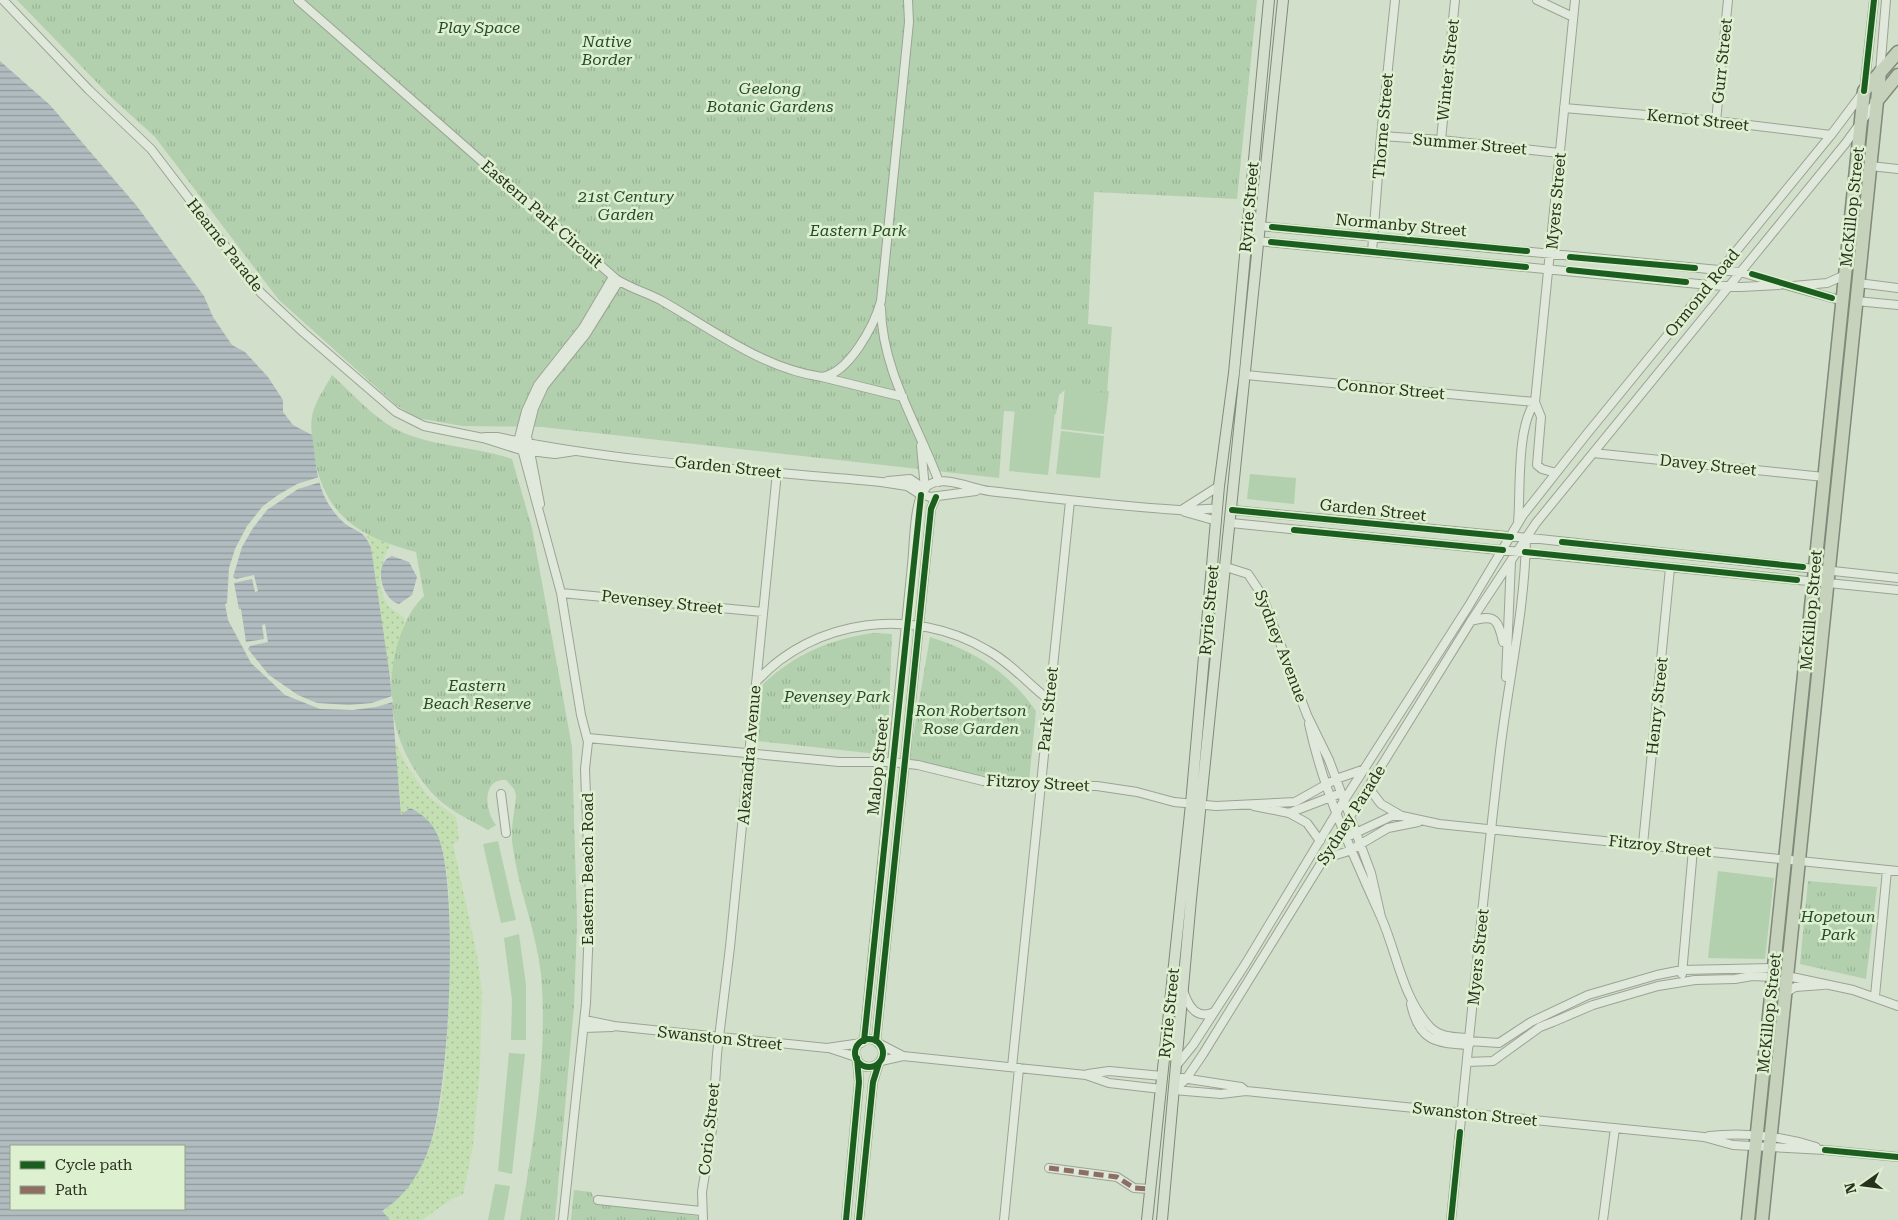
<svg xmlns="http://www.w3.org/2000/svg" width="1898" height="1220" viewBox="0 0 1898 1220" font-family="'Roboto Serif',serif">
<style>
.green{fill:#b2d0ae}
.sand{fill:url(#sand-dots)}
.park{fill:url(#park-tufts)}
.water{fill:url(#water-rules);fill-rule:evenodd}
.pier{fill:#d2dfca}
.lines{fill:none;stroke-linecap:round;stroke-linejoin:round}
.minor-casing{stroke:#9ba494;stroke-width:10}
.major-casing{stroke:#81897a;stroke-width:12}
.highway-casing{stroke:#81897a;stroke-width:15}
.minor{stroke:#e0e8db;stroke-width:8}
.major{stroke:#d4dfcd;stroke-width:10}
.highway{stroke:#c6d2bb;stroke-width:12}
.quiet{stroke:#8d6e63;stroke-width:5;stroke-dasharray:10 5;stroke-linecap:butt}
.cycleway-casing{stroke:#ddf0d0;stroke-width:9}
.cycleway{stroke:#1b5e20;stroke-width:6}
.labels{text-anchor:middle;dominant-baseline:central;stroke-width:5;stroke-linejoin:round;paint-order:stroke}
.park-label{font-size:16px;font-style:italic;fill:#264b2c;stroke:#ddf0d0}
.street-label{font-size:16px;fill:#29311d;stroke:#ddf0d0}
</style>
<defs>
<pattern id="sand-dots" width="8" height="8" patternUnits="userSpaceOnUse" patternTransform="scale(1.25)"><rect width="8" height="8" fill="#c4e0b3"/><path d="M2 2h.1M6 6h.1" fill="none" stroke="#a8c19a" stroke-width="1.8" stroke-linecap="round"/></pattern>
<pattern id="park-tufts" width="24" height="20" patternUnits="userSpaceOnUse" patternTransform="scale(1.25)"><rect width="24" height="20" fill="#b2d0ae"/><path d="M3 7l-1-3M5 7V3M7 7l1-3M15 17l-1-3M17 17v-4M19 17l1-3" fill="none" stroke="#99b395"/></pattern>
<pattern id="water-rules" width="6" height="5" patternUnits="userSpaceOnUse" patternTransform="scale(1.25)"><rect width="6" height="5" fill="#b1bcc0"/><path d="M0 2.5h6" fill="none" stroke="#90999b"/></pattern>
</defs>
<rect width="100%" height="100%" fill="#d2dfca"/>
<path class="green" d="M 1065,387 L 1109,391 L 1104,434 L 1061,429 Z
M 1015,408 L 1055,412 L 1048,475 L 1009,471 Z
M 1061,431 L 1104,436 L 1100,478 L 1056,474 Z
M 1250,474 L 1296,478 L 1294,504 L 1247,499 Z
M 498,841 L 516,920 L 501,923 L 483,844 Z
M 1718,871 L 1774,878 L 1765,959 L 1708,958 Z
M 519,934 L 526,985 L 526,1040 L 511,1040 L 512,1000 L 504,938 Z
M 509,1053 L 525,1054 L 512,1174 L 498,1171 Z
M 495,1184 L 510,1186 L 504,1220 L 488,1220 Z"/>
<path class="sand" d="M 369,534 L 391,544 C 381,559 374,590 390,607 C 395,612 402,614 405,620 L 395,655 L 391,678 L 384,648 L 371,548 L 367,536 Z
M 393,738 L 407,766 L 428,796 L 456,817 L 459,840 L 453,844 L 477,955 L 482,992 L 480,1067 L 473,1145 L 463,1195 L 453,1198 L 422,1220 L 390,1220 L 382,1212 C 405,1196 420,1172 430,1146 C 449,1093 447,1018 449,962 C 449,931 452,894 445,864 C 441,851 409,830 401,817 C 398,811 395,750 393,738 Z"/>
<path class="park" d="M 17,0 L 1257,0 L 1237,199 L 1094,192 L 1088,324 L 1112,327 L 1107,393 L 1065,390 L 1059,395 L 1056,414 L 1004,411 L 999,478 L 542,427 L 462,426 L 417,418 L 396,405 L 279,300 L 155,137 L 112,98 Z
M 332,375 C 353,394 377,422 404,433 C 438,447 477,447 512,459 L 532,528 L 572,747 L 577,922 L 574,1006 L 555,1220 L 520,1220 C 534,1141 548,1055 541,974 C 536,929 517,886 512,841 C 511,825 515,810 516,795 L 514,789 L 506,780 C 481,778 485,812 496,825 L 488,830 C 469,819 447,810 431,792 C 394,749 382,697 398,642 C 404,624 410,610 424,596 L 416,552 C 360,537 324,516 314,455 C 312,441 309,422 314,409 C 318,397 326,386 332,375 Z
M 873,633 L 892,634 L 887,755 L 757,741 L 763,684 C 795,654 831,639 873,633 Z
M 930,637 C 974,651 1009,672 1036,711 L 1029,781 L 960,773 L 909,760 Z
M 1808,881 L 1877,887 L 1866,979 L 1800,964 Z
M 574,1190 L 591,1192 L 598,1204 L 697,1216 L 699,1220 L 571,1220 Z"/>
<path class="water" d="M 0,61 L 50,105 L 136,205 L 204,296 L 213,317 L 232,345 L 245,352 L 268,377 L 283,400 L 283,412 L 293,425 L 312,435 C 317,469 316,496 343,522 C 356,533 364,529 371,548 L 390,677 L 401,815 L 410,808 C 421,813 432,822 437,834 C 460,883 449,1093 430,1145 C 421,1172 406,1196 382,1211 L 390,1220 L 0,1220 ZM 11,1146 L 184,1146 L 184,1209 L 11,1209 Z
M 392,556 L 409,562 L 417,577 L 412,595 L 399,604 C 382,600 372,563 392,556 Z"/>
<path class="pier" d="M 319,477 L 321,482 L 298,489 L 267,510 L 253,528 L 242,547 L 233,577 L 236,579 L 254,575 L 258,591 L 255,592 L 252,579 L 234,583 L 239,609 L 241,609 L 246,642 L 264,639 L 262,625 L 265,624 L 268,642 L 250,646 L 248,649 L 269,675 L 298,695 L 317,703 L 349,705 L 372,703 L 392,696 L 393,702 L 376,707 L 353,710 L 320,709 L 285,695 L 251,663 L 228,620 L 225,604 L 227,603 L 229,568 L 235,549 L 247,526 L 263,506 L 278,495 L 297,484 Z"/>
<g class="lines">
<g class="minor-casing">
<path id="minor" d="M 3,0 L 89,90 L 151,149 L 261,293 L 303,332 L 396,412 L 424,426 L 483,438 L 521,450 L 555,454 L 575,451
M 298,0 L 616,279 C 631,289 649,293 664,302 C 713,330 764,369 822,377 C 849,373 874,326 881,301 L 909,22 L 908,0
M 1537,0 L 1573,17
M 1880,72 L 1886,0
M 1564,108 L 1716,121 L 1831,135
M 1716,121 L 1728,0
M 1381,136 L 1441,140 L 1559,153
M 1441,140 L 1455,0
M 1870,166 L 1898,169
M 1249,225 L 1740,272 L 1843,301
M 1247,240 L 1709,285 L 1741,287 L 1779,285
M 1372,252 L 1381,136 L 1395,0
M 1858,283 L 1898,288
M 1793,286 L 1827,283 L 1845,275
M 1856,301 L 1898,305
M 881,308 C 882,371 918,425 939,482
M 1246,375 L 1535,402
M 822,377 L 903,397
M 1535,402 L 1541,417 L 1537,465 L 1542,469 L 1556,473
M 485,437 L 497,437 C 622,463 753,470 881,482 L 907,486 L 918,493 L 930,497 L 976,491
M 921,446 L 925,489
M 1593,453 L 1824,477
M 888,481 L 910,479 L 925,489
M 540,504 L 527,436 L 534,408 L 544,386 L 586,334 L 619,281
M 1183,509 L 1219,486
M 1232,510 L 1540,539 L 1898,578
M 1185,512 L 1217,521
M 1231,523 L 1898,590
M 1518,523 C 1521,490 1516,429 1535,402 L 1575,0
M 1226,567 L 1248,574 L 1262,595 L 1307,715 L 1329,760 L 1371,873 L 1381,917
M 561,593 L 763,612
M 1471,621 C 1495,614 1498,619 1503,642
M 1506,677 L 1511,561
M 756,682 C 814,618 913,606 987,650 C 1011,663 1028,684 1049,700
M 1309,724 C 1323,790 1353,855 1381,917 C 1397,953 1402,997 1430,1027 C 1441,1038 1455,1037 1469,1038
M 588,738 L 839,762 L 892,762 L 918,765 L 983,781 L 1018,785 L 1097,786 L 1137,792 L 1174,802 L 1216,806 L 1295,802 L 1336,779 L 1365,769
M 1368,787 L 1381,804 L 1400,815
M 501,794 L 506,833
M 1254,806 L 1289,813 L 1336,795
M 1289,813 L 1307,823 L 1320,841
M 1347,837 L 1392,816 L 1402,816 L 1439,824 L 1898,871
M 1643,844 L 1670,568
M 1323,859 L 1349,851 L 1388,828 L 1418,822
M 1682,974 L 1693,849
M 1787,976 L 1853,990 L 1898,1006
M 1184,993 C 1189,1007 1197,1020 1214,1012
M 1785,993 L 1795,987 L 1823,985
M 1875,996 L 1887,870
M 1411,1004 C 1419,1041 1435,1043 1469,1045
M 585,1020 L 614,1026 L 827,1048 L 861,1043
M 584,1028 L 612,1027
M855 1053a14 14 0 1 1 28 0a14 14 0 1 1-28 0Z
M 864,1041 L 912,565 C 914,548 914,498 926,487 C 942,473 971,489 989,491 C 1052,498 1115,506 1179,510 C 1192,511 1204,508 1217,509
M 876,1041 L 931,509 L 936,497
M 1469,1041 L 1499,1043 L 1531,1022 L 1588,995 L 1657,975 L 1682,970 L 1773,968
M 878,1043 L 903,1056
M 829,1048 L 856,1057
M 881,1061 L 903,1056 L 1086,1075 L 1109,1083 L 1161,1089
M 1467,1062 L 1493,1061 L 1540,1027 L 1553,1022 L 1593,1005 L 1658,986 L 1695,980 L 1735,979 L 1752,976 L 1772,977
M 1176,1066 L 1193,1045 L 1246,963 L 1343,802 L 1468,607 L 1523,515 L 1586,435 L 1831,135 L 1864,91 L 1874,0
M 1012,1067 L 1070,501
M 1088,1074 L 1109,1071 L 1162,1076
M 1182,1078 L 1241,1087 L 1246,1091
M 1174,1090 L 1186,1079 L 1203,1054 L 1471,621 L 1536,523 L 1845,144 L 1875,103
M 1174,1090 L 1221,1094 L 1246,1091 L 1704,1137 L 1733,1145 L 1825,1150 L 1898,1157
M 1709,1136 C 1746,1132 1781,1136 1816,1147
M 1049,1168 L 1117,1177 L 1134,1188 L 1150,1189
M 598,1200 L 701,1211
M 563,1220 L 586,1003 L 590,899 L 585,769 L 588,742 L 581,715 L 561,593 L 519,438 L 526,411 L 538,385 L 583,328 L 613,277
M 703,1220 L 702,1192 L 712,1130 L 717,1054 L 730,947 L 777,472
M 846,1220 L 859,1082 L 857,1058
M 859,1220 L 873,1082 L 879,1063
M 1004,1220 L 1019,1068
M 1451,1220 C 1466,1067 1481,913 1499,760 C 1507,686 1525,612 1526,538
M 1603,1220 L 1615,1128"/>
</g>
<g class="major-casing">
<path id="major" d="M 1147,1220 L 1191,804 L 1219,486 L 1234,373 L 1269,0
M 1162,1220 L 1191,899 L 1283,0"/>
</g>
<g class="highway-casing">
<path id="highway" d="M 1876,102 L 1898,75
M 1748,1220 L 1864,91 L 1898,52
M 1762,1220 L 1880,72"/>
</g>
<use href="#minor" class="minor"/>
<use href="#major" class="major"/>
<use href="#highway" class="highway"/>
<path class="quiet" d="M 1049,1168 L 1117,1177 L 1134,1188 L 1150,1189"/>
<g class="cycleway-casing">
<path id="cycleway" d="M 1864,91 L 1874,0
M 1272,227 L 1527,251
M 1271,242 L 1526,267
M 1570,257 L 1695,268
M 1569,270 L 1686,282
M 1752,274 L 1832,298
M 1232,510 L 1511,537
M 1294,530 L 1503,550
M 1562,542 L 1803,567
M 1525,552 L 1797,580
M855 1053a14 14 0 1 1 28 0a14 14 0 1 1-28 0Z
M 864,1041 L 921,495
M 876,1041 L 931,509 L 936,497
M 1825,1150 L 1898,1157
M 846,1220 L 859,1082 L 857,1058
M 859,1220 L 873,1082 L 879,1063
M 1451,1220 L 1460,1132"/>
</g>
<use href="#cycleway" class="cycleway"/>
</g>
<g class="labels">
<g class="park-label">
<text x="479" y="27">Play Space</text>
<text x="607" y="41">Native<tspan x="607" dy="18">Border</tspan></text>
<text x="770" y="88">Geelong<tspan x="770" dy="18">Botanic Gardens</tspan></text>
<text x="626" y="196">21st Century<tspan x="626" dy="18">Garden</tspan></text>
<text x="858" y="230">Eastern Park</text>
<text x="477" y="685">Eastern<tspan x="477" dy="18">Beach Reserve</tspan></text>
<text x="837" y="696">Pevensey Park</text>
<text x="971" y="710">Ron Robertson<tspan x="971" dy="18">Rose Garden</tspan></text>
<text x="1838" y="916">Hopetoun<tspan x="1838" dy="18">Park</tspan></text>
</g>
<g class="street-label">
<text transform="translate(1722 61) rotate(-84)">Gurr Street</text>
<text transform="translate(1448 70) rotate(-84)">Winter Street</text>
<text transform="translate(1698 120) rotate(6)">Kernot Street</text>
<text transform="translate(1383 126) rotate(-85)">Thorne Street</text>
<text transform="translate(1470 144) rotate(5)">Summer Street</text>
<text transform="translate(1556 201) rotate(-85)">Myers Street</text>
<text transform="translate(1249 207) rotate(-85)">Ryrie Street</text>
<text transform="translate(1852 207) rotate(-84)">McKillop Street</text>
<text transform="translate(542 214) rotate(41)">Eastern Park Circuit</text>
<text transform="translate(1401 225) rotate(5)">Normanby Street</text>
<text transform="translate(225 245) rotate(52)">Hearne Parade</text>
<text transform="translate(1702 293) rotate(-51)">Ormond Road</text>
<text transform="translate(1391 389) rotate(5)">Connor Street</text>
<text transform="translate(1708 465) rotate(6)">Davey Street</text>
<text transform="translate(728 467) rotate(6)">Garden Street</text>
<text transform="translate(1373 510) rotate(6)">Garden Street</text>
<text transform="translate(662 602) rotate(6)">Pevensey Street</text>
<text transform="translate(1209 610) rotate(-85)">Ryrie Street</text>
<text transform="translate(1811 610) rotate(-85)">McKillop Street</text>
<text transform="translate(1281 646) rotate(69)">Sydney Avenue</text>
<text transform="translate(1657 706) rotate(-84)">Henry Street</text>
<text transform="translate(1048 709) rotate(-84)">Park Street</text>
<text transform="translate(749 755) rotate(-85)">Alexandra Avenue</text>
<text transform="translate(878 766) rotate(-84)">Malop Street</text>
<text transform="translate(1038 783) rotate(3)">Fitzroy Street</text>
<text transform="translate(1351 815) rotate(-58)">Sydney Parade</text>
<text transform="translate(1660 846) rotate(6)">Fitzroy Street</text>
<text transform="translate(587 869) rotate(-90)">Eastern Beach Road</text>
<text transform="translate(1478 957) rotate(-84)">Myers Street</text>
<text transform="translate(1169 1013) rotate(-84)">Ryrie Street</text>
<text transform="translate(1769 1013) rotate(-84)">McKillop Street</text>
<text transform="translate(720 1038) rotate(6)">Swanston Street</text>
<text transform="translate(1475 1114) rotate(6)">Swanston Street</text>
<text transform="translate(709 1129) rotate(-84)">Corio Street</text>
</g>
</g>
<rect x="10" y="1145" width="175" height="65" fill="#ddf0d0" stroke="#95a488"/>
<rect x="20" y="1161" width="25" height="8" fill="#1b5e20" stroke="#95a488"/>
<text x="55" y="1170" font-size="15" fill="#29311d">Cycle path</text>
<rect x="20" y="1186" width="25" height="8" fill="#8d6e63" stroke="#95a488"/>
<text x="55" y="1195" font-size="15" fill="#29311d">Path</text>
<g transform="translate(1863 1185) rotate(256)" stroke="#ddf0d0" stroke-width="4" paint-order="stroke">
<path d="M0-4L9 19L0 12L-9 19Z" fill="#29311d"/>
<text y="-8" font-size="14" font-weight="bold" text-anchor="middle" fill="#29311d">N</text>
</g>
</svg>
